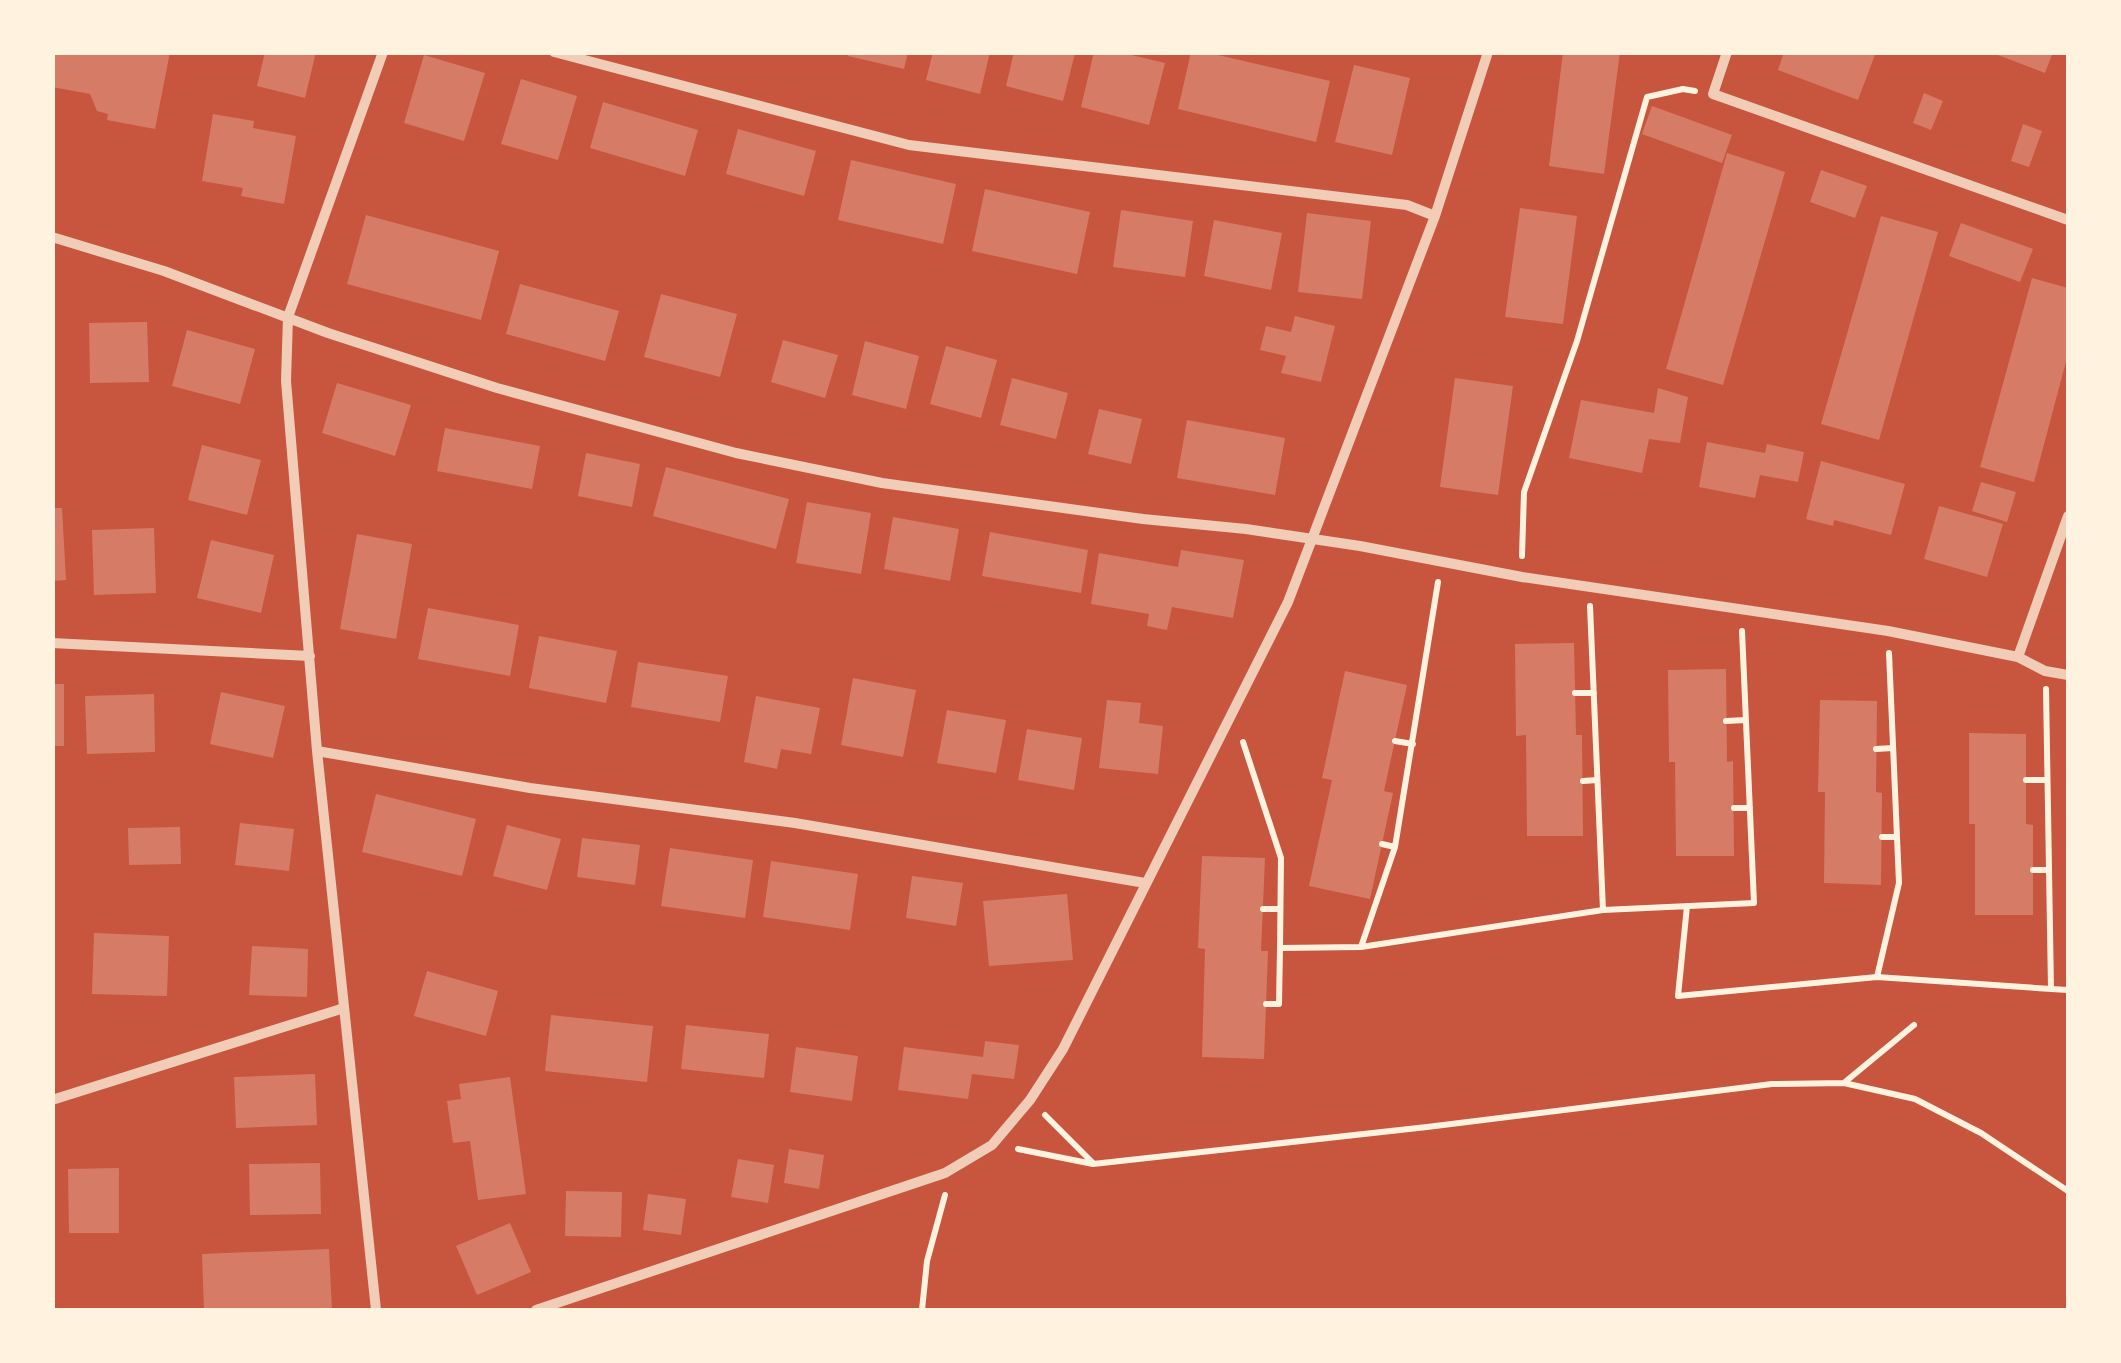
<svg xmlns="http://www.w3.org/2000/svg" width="2121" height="1363" viewBox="0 0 2121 1363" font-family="'Fira Sans',sans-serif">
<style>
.building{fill:#d67c66}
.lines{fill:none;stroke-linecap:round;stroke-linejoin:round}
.path{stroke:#fff3e0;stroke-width:6}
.minor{stroke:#f1ccb7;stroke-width:10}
</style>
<rect width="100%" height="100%" fill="#c8553d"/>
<path class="building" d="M 52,52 L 170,52 L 155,129 L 107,120 L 108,114 L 97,111 L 90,94 L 52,87 Z
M 265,52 L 316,52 L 305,98 L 257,86 Z
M 848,52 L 908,52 L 904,69 L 848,56 Z
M 933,52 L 990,52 L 980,94 L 926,80 Z
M 1014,52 L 1075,53 L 1063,101 L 1006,86 Z
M 1094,52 L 1119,52 L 1165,63 L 1149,125 L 1081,107 Z
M 1191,52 L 1205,52 L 1330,81 L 1316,142 L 1178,109 Z
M 1563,52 L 1620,52 L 1604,174 L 1549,166 Z
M 1784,52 L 1876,52 L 1858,100 L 1778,70 Z
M 1990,52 L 2053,52 L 2045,73 Z
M 424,55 L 485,73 L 464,141 L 404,123 Z
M 1354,65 L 1410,78 L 1392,155 L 1335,142 Z
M 521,79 L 577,96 L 558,160 L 501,144 Z
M 1924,93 L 1943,101 L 1931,130 L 1913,123 Z
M 603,102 L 698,130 L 685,176 L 590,148 Z
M 1652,106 L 1732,135 L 1722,163 L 1642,134 Z
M 213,114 L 254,121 L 253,128 L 296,136 L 284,204 L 241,196 L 243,188 L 202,181 Z
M 2023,124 L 2042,131 L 2029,167 L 2011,161 Z
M 738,129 L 816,151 L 804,196 L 726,174 Z
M 1727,153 L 1785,172 L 1723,385 L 1666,369 Z
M 851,160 L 956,184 L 943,244 L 838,220 Z
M 1821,170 L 1867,186 L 1855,218 L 1810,202 Z
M 985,189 L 1090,212 L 1077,274 L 972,251 Z
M 1520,208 L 1577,216 L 1563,324 L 1505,317 Z
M 1121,210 L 1193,221 L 1185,277 L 1113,267 Z
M 1307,213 L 1371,221 L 1362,299 L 1298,292 Z
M 366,215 L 499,251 L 481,320 L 347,284 Z
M 1881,216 L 1938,232 L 1879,440 L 1821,424 Z
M 1214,220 L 1282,233 L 1271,290 L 1204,276 Z
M 1961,223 L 2033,249 L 2020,282 L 1949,256 Z
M 2032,278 L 2068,288 L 2068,354 L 2034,482 L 1980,467 Z
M 520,284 L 619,311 L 605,361 L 506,334 Z
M 661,294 L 737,314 L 720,377 L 644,357 Z
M 1295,316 L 1335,326 L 1321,382 L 1281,373 L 1286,356 L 1260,350 L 1266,326 L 1291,332 Z
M 147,322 L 149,382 L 90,383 L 89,323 Z
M 187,330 L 255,349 L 240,404 L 172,386 Z
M 783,340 L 838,355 L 825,398 L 771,382 Z
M 865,341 L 919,356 L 906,409 L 852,395 Z
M 946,346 L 997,360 L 981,418 L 930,404 Z
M 1012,378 L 1068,393 L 1056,439 L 1000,425 Z
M 1455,378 L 1513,386 L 1498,495 L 1440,487 Z
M 337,383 L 411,405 L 395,456 L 322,433 Z
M 1658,388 L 1688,397 L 1680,443 L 1649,439 L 1642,473 L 1569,458 L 1581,400 L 1654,413 Z
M 1099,409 L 1142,419 L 1131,464 L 1088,454 Z
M 1187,420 L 1285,438 L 1275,495 L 1177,478 Z
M 445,428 L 540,446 L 532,489 L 437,471 Z
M 1707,442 L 1765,453 L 1767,444 L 1804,452 L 1798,482 L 1760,475 L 1755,498 L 1699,487 Z
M 202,445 L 261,460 L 247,515 L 188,500 Z
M 586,453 L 640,464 L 632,507 L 578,496 Z
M 1821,461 L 1905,484 L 1891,535 L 1834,520 L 1833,526 L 1806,519 Z
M 666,467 L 789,499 L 776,549 L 653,516 Z
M 1981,482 L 2016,492 L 2007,522 L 1972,511 Z
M 807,502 L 871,513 L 861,574 L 796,563 Z
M 1939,506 L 2003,524 L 1987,577 L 1924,559 Z
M 52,508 L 62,508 L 66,580 L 52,581 Z
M 893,517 L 959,529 L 950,581 L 884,569 Z
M 154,528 L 156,593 L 94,595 L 92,530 Z
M 990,532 L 1088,550 L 1081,593 L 982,576 Z
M 357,534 L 412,544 L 396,639 L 340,629 Z
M 211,540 L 274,555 L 261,613 L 197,598 Z
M 1181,550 L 1244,560 L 1233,618 L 1172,607 L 1167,630 L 1147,626 L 1149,614 L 1091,604 L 1099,553 L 1178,567 Z
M 428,608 L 519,625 L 510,676 L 418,659 Z
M 539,636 L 617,651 L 606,703 L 529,688 Z
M 1574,643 L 1576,735 L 1582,735 L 1583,836 L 1527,836 L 1526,735 L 1516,736 L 1515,644 Z
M 638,662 L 728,676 L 720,722 L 631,707 Z
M 1726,669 L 1727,762 L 1733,761 L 1734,856 L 1676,856 L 1675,762 L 1669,762 L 1668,670 Z
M 1345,671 L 1407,685 L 1384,791 L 1393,793 L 1370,899 L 1309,886 L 1332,780 L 1322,778 Z
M 853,678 L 916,690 L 903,757 L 841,745 Z
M 52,684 L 64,684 L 64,746 L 52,746 Z
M 221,692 L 285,706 L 273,758 L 210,744 Z
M 154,694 L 155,752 L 87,754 L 85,696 Z
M 756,696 L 820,708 L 811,754 L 781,749 L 777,769 L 744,762 Z
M 1107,700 L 1141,703 L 1139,723 L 1163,726 L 1158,774 L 1099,768 Z
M 1820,700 L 1877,701 L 1876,792 L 1882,793 L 1881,885 L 1824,883 L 1825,792 L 1818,792 Z
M 947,710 L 1006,720 L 996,773 L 937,763 Z
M 1027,729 L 1082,738 L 1074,790 L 1018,780 Z
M 1969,733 L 2026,734 L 2026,824 L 2033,825 L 2033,915 L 1975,915 L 1975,824 L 1969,824 Z
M 376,794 L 476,819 L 462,876 L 362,852 Z
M 240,823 L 294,829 L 289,871 L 235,865 Z
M 507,825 L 561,839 L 547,890 L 493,876 Z
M 180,827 L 181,864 L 129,865 L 128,828 Z
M 582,838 L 640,845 L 635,885 L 577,877 Z
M 670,848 L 753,860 L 745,918 L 661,906 Z
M 1202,856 L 1265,858 L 1261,951 L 1268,951 L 1264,1059 L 1202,1057 L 1205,949 L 1198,948 Z
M 771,861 L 858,874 L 850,930 L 763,917 Z
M 912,876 L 963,883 L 956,926 L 906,918 Z
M 1067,894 L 1073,960 L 989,966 L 983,901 Z
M 94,933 L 169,936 L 167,996 L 92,994 Z
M 252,946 L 308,949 L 307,997 L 249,995 Z
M 427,971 L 498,991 L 486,1036 L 414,1016 Z
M 551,1015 L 653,1026 L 647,1082 L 545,1071 Z
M 686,1025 L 769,1034 L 764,1078 L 681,1069 Z
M 985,1041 L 1019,1045 L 1014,1079 L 972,1074 L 968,1099 L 898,1090 L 904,1047 L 983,1057 Z
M 796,1047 L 858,1056 L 852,1101 L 790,1092 Z
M 315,1074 L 317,1125 L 236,1128 L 234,1077 Z
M 510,1077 L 526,1194 L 478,1200 L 470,1141 L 453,1143 L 447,1101 L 461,1099 L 459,1084 Z
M 789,1149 L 824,1155 L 819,1189 L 784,1183 Z
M 738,1159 L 774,1165 L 768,1203 L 731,1197 Z
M 320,1163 L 321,1214 L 250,1215 L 249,1164 Z
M 119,1168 L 119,1233 L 69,1233 L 68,1169 Z
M 566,1191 L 622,1192 L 621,1237 L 565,1236 Z
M 648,1194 L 686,1199 L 681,1235 L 643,1230 Z
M 510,1223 L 531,1272 L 477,1295 L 456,1246 Z
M 329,1249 L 332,1310 L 204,1310 L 202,1254 Z"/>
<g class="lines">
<path class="path" d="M 1522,556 L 1524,492 L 1577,341 L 1647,97 L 1683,89 L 1695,91
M 1575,693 L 1594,693
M 1726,721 L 1746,720
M 1395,741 L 1413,744
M 1243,742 L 1281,858 L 1280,948 L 1361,947 L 1395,847 L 1438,582
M 1876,749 L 1893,748
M 2026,780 L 2047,780
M 1583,781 L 1597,780
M 1734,808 L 1750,808
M 1882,837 L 1897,837
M 1382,844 L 1395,847
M 2033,870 L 2048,870
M 1687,906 L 1678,996 L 1877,977 L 1899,883 L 1889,653
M 1263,909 L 1280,909
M 1603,910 L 1754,903 L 1742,631
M 1361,947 L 1603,910 L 1590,606
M 1877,977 L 2051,989 L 2046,689
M 2051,989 L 2068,990
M 1266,1004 L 1279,1004 L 1280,948
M 1845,1082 L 1914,1025
M 1045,1115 L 1093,1163
M 1018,1149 L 1093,1164 L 1427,1127 L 1772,1084 L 1844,1083 L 1915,1099 L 1981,1133 L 2068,1191
M 922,1310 L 927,1261 L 945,1195"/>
<path class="minor" d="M 554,52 L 909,145 L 1407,205 L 1435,216
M 1727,52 L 1713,94 L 2068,220
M 52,237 L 164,271 L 328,333 L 497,388 L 736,453 L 882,483 L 1143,519 L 1246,529 L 1360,546 L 1522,577 L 1888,631 L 2018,657 L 2045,671 L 2068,675
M 52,643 L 310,656
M 2018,657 L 2068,516
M 317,751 L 530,788 L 795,823 L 1145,883
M 52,1100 L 344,1008
M 376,1310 L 317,751 L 286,381 L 288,317 L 383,52
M 536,1310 L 945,1173 L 992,1145 L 1030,1100 L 1063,1049 L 1288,602 L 1435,216 L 1488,52"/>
</g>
<rect width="2121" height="1363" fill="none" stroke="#fff3e0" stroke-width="110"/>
</svg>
